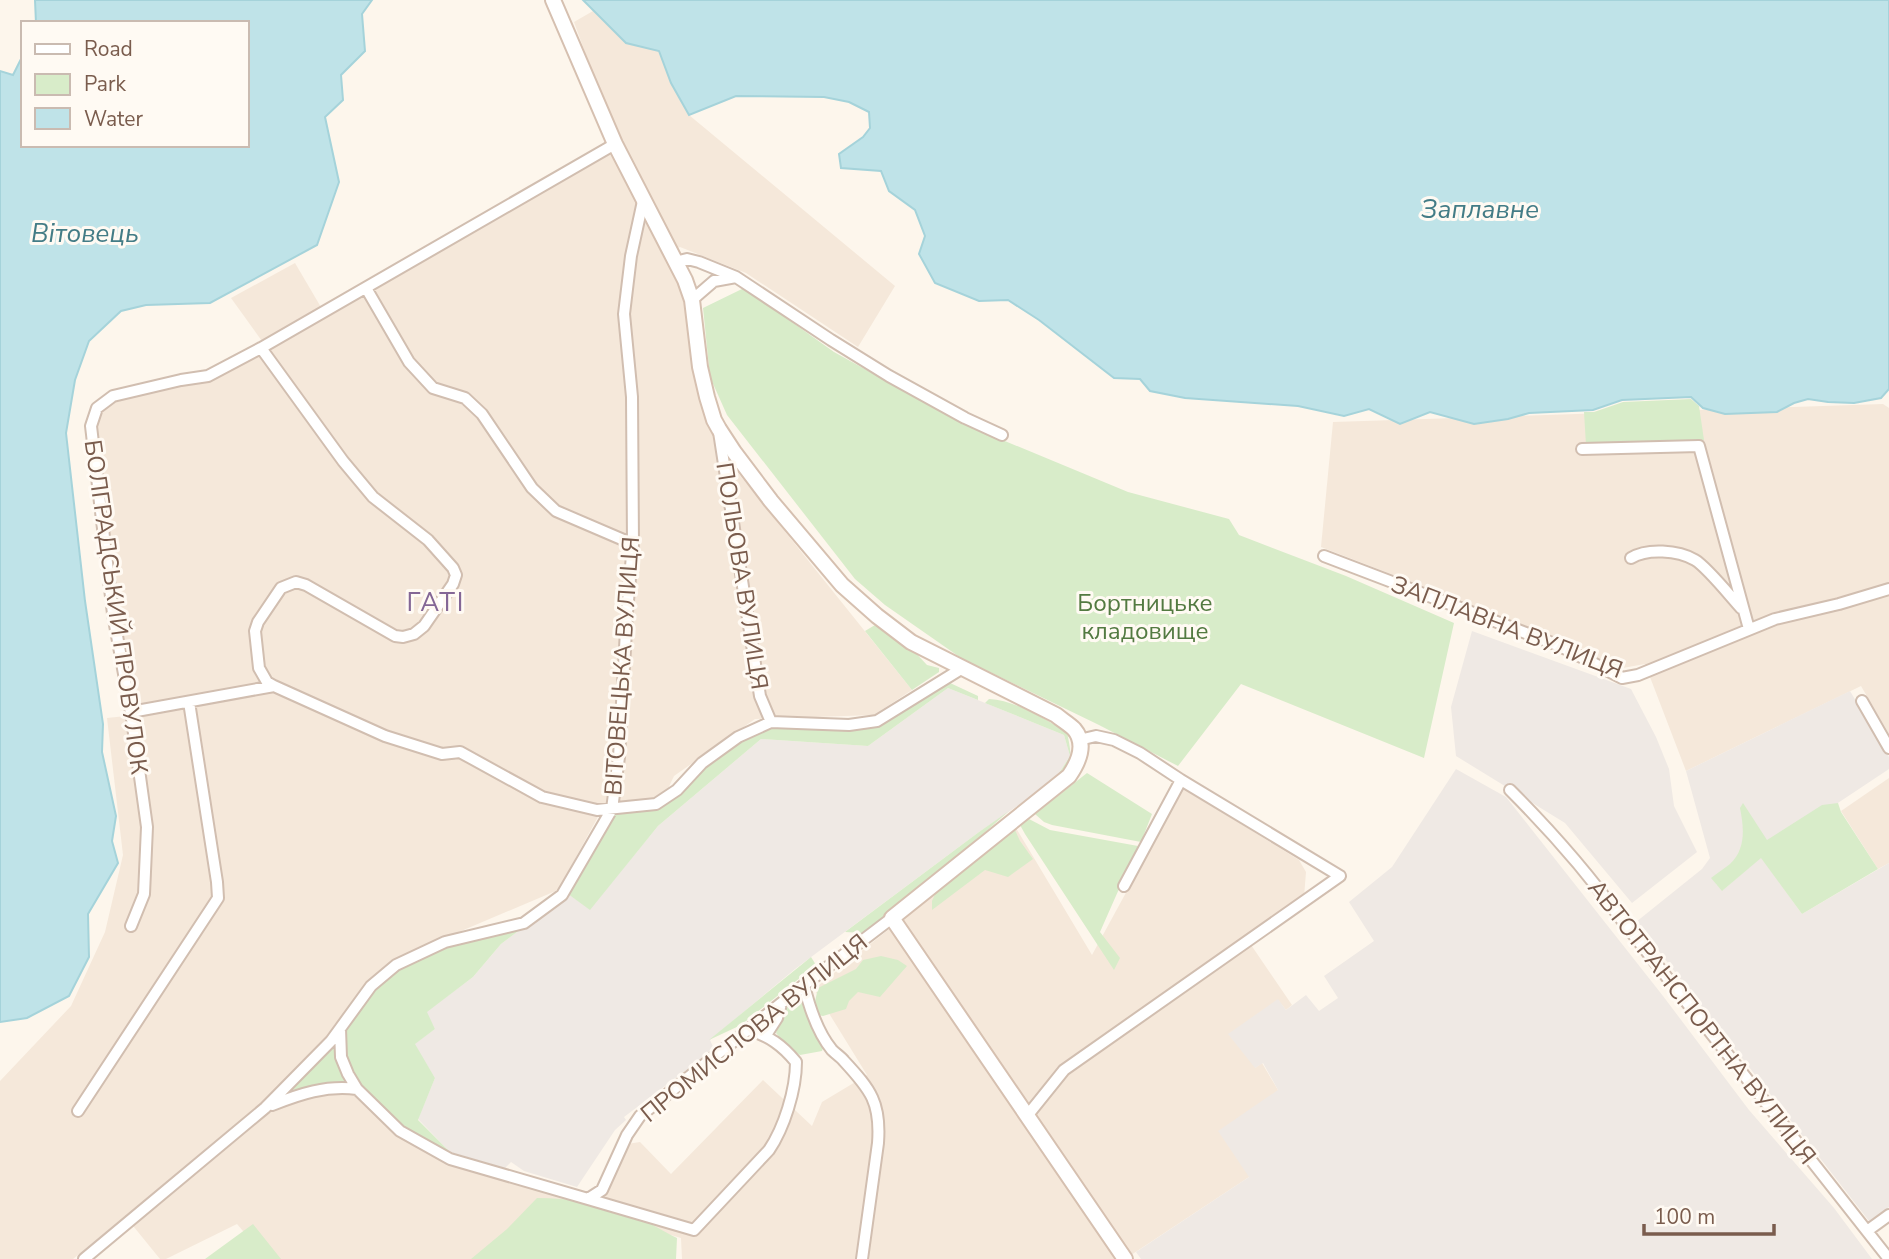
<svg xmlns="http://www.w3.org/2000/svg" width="1889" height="1259" viewBox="0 0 1889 1259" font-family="'Nunito Sans',sans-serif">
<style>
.residential{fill:#f5e8da}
.industrial{fill:#efe9e4}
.green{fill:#d8ecc9}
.water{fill:#bfe3e8;stroke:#a5d3da;stroke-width:2}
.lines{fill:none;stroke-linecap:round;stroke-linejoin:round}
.street-casing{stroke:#d1beb0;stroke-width:14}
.secondary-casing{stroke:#d6c0b0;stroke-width:18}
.street{stroke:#fff;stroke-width:10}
.secondary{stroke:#fff;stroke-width:14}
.labels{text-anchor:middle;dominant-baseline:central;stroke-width:6;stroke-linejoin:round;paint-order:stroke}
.street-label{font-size:24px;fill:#7a5c4d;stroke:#fffaf3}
.park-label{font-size:24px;fill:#537a41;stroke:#fffaf3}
.water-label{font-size:26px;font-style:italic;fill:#437c86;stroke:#fffaf3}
.neighbourhood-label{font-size:26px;letter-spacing:2px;fill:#846695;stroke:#fffaf3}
</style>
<rect width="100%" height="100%" fill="#fdf6ec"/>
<path class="residential" d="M 593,11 L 626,43 L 659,51 L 671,83 L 689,115 L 895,286 L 858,347 L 746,273 L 680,247 L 667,252 L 687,301 L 714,443 L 912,690 L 874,715 L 755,719 L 674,776 L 666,793 L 657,802 L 605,804 L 558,890 L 393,960 L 334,1025 L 332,1051 L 398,1135 L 452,1163 L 597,1209 L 627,1144 L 640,1142 L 671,1174 L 763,1080 L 812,1126 L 822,1102 L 867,1075 L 814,989 L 1016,828 L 1092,955 L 1183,788 L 1299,860 L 1306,872 L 1304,897 L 1247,939 L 1292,1005 L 1286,1010 L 1278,1000 L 1255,1068 L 1262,1063 L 1278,1090 L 1249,1177 L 1125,1259 L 682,1259 L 681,1238 L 599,1214 L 491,1259 L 267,1259 L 237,1224 L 166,1259 L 160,1259 L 125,1216 L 73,1259 L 0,1259 L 0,1081 L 71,1006 L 105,932 L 123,855 L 107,718 L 135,715 L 113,576 L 96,429 L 100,412 L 111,403 L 213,378 L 267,348 L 231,298 L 295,263 L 325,314 L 619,146 L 574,22 Z
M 1883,404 L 1889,408 L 1889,734 L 1861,686 L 1686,771 L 1645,664 L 1617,669 L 1578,646 L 1321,547 L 1333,422 Z
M 1889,778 L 1889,863 L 1878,869 L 1841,811 Z"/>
<path class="industrial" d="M 1472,631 L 1631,689 L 1656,737 L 1669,769 L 1674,806 L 1697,852 L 1632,903 L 1565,823 L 1456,756 L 1451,707 Z
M 948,688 L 1064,735 L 1070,756 L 1054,781 L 979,832 L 795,969 L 710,1040 L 714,1049 L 624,1117 L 626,1120 L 615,1130 L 577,1187 L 524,1171 L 511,1162 L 505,1168 L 450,1152 L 418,1119 L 435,1078 L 414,1044 L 435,1029 L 426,1012 L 473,977 L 501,944 L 568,894 L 590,909 L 658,826 L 761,739 L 868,746 Z
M 1850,691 L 1889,757 L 1889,769 L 1716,884 L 1723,890 L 1761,857 L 1802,914 L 1889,863 L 1889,1207 L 1869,1221 L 1636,922 L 1702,869 L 1710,858 L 1686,771 Z
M 1456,769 L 1506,797 L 1663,996 L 1749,1110 L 1834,1208 L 1872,1259 L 1141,1259 L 1136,1252 L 1249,1177 L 1218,1131 L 1278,1090 L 1263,1063 L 1255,1068 L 1228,1034 L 1278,999 L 1286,1010 L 1306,995 L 1319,1011 L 1338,998 L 1324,976 L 1374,941 L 1349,902 L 1392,867 Z"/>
<path class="green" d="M 744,288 L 834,352 L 964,424 L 1128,492 L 1229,519 L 1239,535 L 1346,576 L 1454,623 L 1424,758 L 1241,684 L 1178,766 L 1099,725 L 961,658 L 885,605 L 855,579 L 727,415 L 710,377 L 703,308 Z
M 1691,399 L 1699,406 L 1704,440 L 1586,445 L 1584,412 L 1594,412 L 1623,402 Z
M 875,625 L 911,648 L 927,665 L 939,668 L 939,672 L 912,690 L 865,631 Z
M 948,682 L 978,696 L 978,700 L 948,688 L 868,746 L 761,739 L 658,826 L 590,910 L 568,894 L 613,813 L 657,806 L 704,765 L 737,742 L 758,731 L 781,725 L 878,723 Z
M 989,699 C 1018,701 1042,718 1067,732 C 1073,762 1072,757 1054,781 L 1070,756 L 1064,735 L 985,703 Z
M 1087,773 L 1152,814 L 1141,842 L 1052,825 L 1044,822 L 1035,814 Z
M 1743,803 L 1767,840 L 1822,805 L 1838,803 L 1841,812 L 1878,869 L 1802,914 L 1761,858 L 1722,891 L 1711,878 C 1717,873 1724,869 1730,864 C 1746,849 1744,828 1740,808 Z
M 1009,811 L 956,858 L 863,933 L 845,932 L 979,832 Z
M 1029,819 L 1050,830 L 1138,846 L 1100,932 L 1120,958 L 1114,970 L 1025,834 L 1020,825 Z
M 1015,830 L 1020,841 L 1033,859 L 1008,877 L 985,870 L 932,910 L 932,901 L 939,885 L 1007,831 Z
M 525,926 L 501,944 L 473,977 L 427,1012 L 435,1029 L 415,1044 L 435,1078 L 418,1120 L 450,1152 L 428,1143 L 405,1128 L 357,1082 L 348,1064 L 342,1036 L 344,1027 L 370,992 L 404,965 L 447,945 Z
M 881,956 L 898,960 L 907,966 L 880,997 L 858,992 L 849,1001 L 846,1009 L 823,1016 L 818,1015 L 814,1006 L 818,988 L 856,969 L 863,960 Z
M 811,957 L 816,965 L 741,1025 L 709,1040 Z
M 798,996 L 824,1045 L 822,1051 L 800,1055 L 788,1047 L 776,1033 L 778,1027 L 788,1004 Z
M 333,1043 L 350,1084 L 292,1090 Z
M 537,1198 C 569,1198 602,1203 633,1215 C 648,1221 662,1231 677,1238 L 676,1259 L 471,1259 L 507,1229 Z
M 253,1224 L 281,1259 L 205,1259 Z"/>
<path class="water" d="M 35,0 L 372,0 L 362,14 L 365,51 L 341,75 L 343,100 L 325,117 L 339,182 L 317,245 L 210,303 L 146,305 L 121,311 L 89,341 L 75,380 L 66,433 L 85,601 L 103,724 L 102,752 L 116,816 L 112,841 L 118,863 L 88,914 L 89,957 L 69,996 L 27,1018 L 0,1022 L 0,71 L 13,75 L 23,55 L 23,145 L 247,145 L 247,23 L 36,23 Z
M 583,0 L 1889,0 L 1889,389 L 1881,398 L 1854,403 L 1828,402 L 1808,399 L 1794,403 L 1777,412 L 1725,414 L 1703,408 L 1691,397 L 1622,400 L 1593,410 L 1529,413 L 1508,419 L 1474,424 L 1430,412 L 1400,424 L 1369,409 L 1344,416 L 1298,406 L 1185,398 L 1150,391 L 1140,379 L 1114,378 L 1039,320 L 1008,300 L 979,301 L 935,283 L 919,254 L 925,236 L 915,210 L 889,191 L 881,171 L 841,168 L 839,154 L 863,137 L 870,128 L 869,112 L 849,102 L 824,97 L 736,96 L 689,115 L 671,83 L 659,51 L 626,43 Z"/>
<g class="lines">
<g class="street-casing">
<path id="street" d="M 675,262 L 687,259 L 699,262 L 736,277 L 831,340 L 889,376 L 965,418 L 1002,435
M 366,288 L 409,362 L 433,388 L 465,398 L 482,414 L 532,488 L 556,511 L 633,544
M 692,300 L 714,281 L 736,277
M 261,348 L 343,461 L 373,497 L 428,540 L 453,568 L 456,575 L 453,584 L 424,626 L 414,634 L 403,637 L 395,636 L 306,585 L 296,582 L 281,588 L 258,622 L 255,631 L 259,668 L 267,682 L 274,686
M 719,432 L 760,696 L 771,722
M 1582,449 L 1699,446 L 1749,629
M 1324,556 L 1560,646 L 1622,678 L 1638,675 L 1775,619 L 1839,604 L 1889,589
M 1631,558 C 1647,548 1678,550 1695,560 C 1707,567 1730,596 1741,608
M 1862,701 L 1889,748
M 131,712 L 274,686 L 385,736 L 442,754 L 460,752 L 542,797 L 597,810 L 656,804 L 677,790 L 702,763 L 738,737 L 771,722 L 849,725 L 877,721 L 961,669
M 1510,790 C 1550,830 1588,873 1621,919 L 1889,1259
M 1124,886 L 1181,780
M 131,926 L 144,894 L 147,827 L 131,712 L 113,614 L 91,426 L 97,408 L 113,396 L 181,380 L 208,376 L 261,348 L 615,144
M 804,985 C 809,1006 818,1033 832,1050 C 836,1054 841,1057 844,1061 C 871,1090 881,1103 878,1143 L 862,1259
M 340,1029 L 341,1057 L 348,1074 L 357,1089 L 400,1131 L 450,1159 L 588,1199 L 602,1190 L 627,1135 L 640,1116 L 804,985 L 892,918
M 766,1035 L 777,1018 L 781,1004
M 272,1105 C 300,1094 326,1085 357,1089
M 78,1111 L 218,898 L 217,882 L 189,702
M 1027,1116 L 1064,1070 L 1340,876 L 1181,780 L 1140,753 L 1114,740 L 1096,736 L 1079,740
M 588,1199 L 694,1230 L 769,1150 C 784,1128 796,1090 796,1062 C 782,1045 769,1036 749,1030
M 1867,1231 L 1889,1215
M 84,1259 L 265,1108 L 331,1041 L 371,986 L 396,965 L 445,942 L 524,923 L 562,895 L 612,809 L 619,757 L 627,612 L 633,544 L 632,397 L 624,314 L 631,256 L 643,201"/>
</g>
<g class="secondary-casing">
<path id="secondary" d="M 553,0 L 615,144 L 685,280 L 692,300 L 700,367 L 707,397 L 714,420 L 719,429 L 734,452 L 771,501 L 842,585 L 877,616 L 911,642 L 1056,715 C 1062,720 1069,724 1074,729 C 1087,744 1078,763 1069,776 L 892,918 L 1125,1259"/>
</g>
<use href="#street" class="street"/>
<use href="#secondary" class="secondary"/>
</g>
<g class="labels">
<g class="street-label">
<text transform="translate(742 576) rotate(81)">ПОЛЬОВА ВУЛИЦЯ</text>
<text transform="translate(116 607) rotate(82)">БОЛГРАДСЬКИЙ ПРОВУЛОК</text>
<text transform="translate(1507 627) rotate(21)">ЗАПЛАВНА ВУЛИЦЯ</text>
<text transform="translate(622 666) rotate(-86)">ВІТОВЕЦЬКА ВУЛИЦЯ</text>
<text transform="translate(1702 1022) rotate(52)">АВТОТРАНСПОРТНА ВУЛИЦЯ</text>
<text transform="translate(754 1028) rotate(-39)">ПРОМИСЛОВА ВУЛИЦЯ</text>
</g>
<g class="park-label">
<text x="1145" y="603">Бортницьке<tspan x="1145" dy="28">кладовище</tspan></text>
</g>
<g class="water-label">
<text x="1480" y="209">Заплавне</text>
<text x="85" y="233">Вітовець</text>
</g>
<g class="neighbourhood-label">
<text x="436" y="602">ГАТІ</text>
</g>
</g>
<rect x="21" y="21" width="228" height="126" fill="#fffaf3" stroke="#cabbb1" stroke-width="2"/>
<rect x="35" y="44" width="35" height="10" fill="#ffffff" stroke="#cabbb1" stroke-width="2"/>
<text x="84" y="56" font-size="21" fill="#7a5c4d">Road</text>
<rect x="35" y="74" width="35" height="21" fill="#d8ecc9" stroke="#cabbb1" stroke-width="2"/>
<text x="84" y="91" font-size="21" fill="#7a5c4d">Park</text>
<rect x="35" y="108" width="35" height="21" fill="#bfe3e8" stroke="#cabbb1" stroke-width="2"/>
<text x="84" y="126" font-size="21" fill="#7a5c4d">Water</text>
<path d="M1644 1224v10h130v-10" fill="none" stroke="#7a5c4d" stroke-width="3.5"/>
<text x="1654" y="1224" font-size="21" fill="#7a5c4d" stroke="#fffaf3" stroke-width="5" paint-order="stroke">100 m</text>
</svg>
